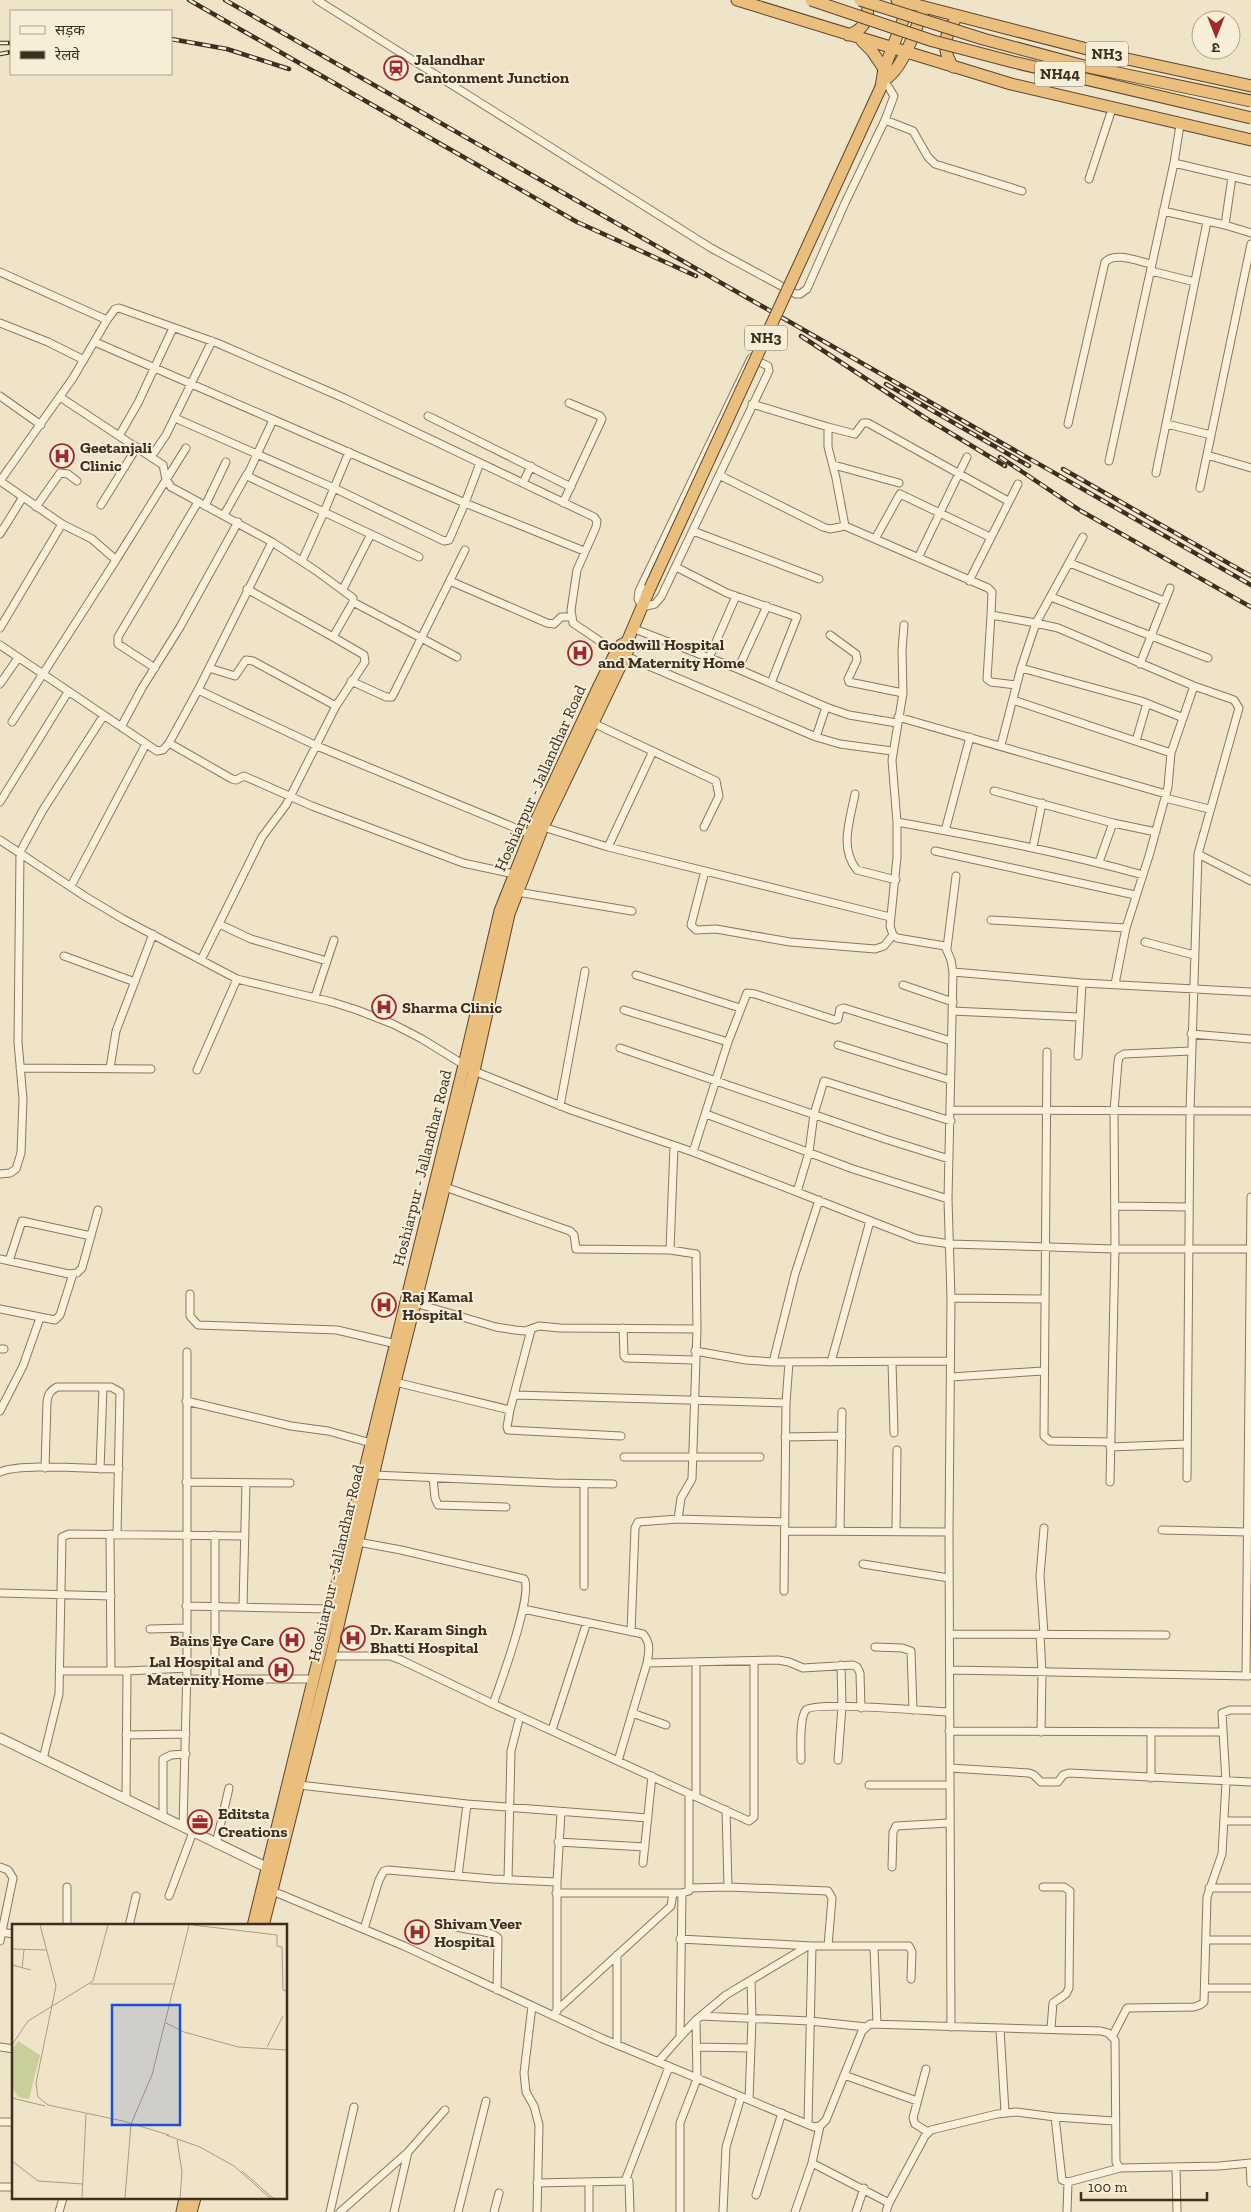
<svg xmlns="http://www.w3.org/2000/svg" width="1251" height="2212" viewBox="0 0 1251 2212" font-family="'Zilla Slab','Noto Sans Devanagari',serif">
<style>
.lines{fill:none;stroke-linecap:round;stroke-linejoin:round}
.minor-casing{stroke:#8d765c;stroke-width:9}
.tertiary-casing{stroke:#8d765c;stroke-width:11}
.trunk-casing{stroke:#5b4430;stroke-width:13}
.minor{stroke:#faf1dc;stroke-width:7}
.tertiary{stroke:#faf1dc;stroke-width:9}
.trunk{stroke:#eabe7c;stroke-width:11}
.rail-casing{stroke:#3d2e20;stroke-width:4.5}
.rail{stroke:#f7eed8;stroke-width:2.5;stroke-dasharray:8;stroke-linecap:butt}
.trunk-bridge-casing{stroke:#5b4430;stroke-width:13;stroke-linecap:butt}
.trunk-bridge{stroke:#eabe7c;stroke-width:11}
.labels{text-anchor:middle;dominant-baseline:central;stroke-width:4;stroke-linejoin:round;paint-order:stroke}
.shield{fill:#f7eed8;stroke:#756857;stroke-width:1}
.shield-label{font-size:15px;font-weight:bold;fill:#3d2e20}
.poi-label{font-size:16px;font-weight:bold;fill:#3d2e20;stroke:#f7eed8;text-anchor:start}
.street-label{font-size:16px;fill:#3d2e20;stroke:#f7eed8}
.inset-road{fill:none;stroke:#a89b85;stroke-width:1}
.view{fill:#1d4ed8;fill-opacity:0.15;stroke:#1d4ed8;stroke-width:2.5}
.inset-edge{fill:none;stroke:#3d2e20;stroke-width:2.5}
</style>
<rect width="100%" height="100%" fill="#f0e4c8"/>
<g class="lines">
<g class="minor-casing">
<path id="minor" d="M 317,0 L 711,248 L 796,294 L 800,294 L 807,289 L 845,203 L 885,120 L 913,131 L 928,157 L 935,164 L 1022,191
M 884,80 L 894,96 L 885,120
M 1174,163 L 1251,181
M 1089,179 L 1112,109
M 1163,211 L 1225,225 L 1251,233
M 1225,225 L 1232,177
M 1151,271 L 1195,282
M 0,272 L 107,320 L 115,309 L 119,308 L 217,343 L 346,399 L 594,517 L 597,521 L 596,527 L 577,570 L 571,610 L 573,623 L 616,652 L 816,737 L 840,744 L 892,751
M 0,323 L 48,342 L 84,360
M 95,342 C 218,396 342,449 465,503 L 449,540 L 444,541 L 334,488 L 349,452
M 751,358 L 768,366 L 769,371 L 661,597 L 655,604 L 642,607 L 638,599 L 639,591 Z
M 0,396 L 41,425
M 60,397 L 163,465 L 166,479 L 171,487 L 272,542 L 315,570 L 353,598 L 353,602 L 333,637 L 364,655 L 365,662 L 336,706 L 286,805 L 262,837 L 201,960
M 752,404 L 828,427 L 828,447 L 836,478 L 845,526 L 988,588 L 992,592 L 991,615
M 428,416 L 571,487
M 175,418 L 334,488 L 324,512 L 247,476 L 273,420
M 1068,424 L 1105,262 C 1116,251 1139,262 1152,264
M 1167,424 L 1211,435
M 828,427 L 855,434 L 863,423 L 868,423 L 1008,501
M 119,436 L 138,403 L 173,328
M 1207,455 L 1251,468
M 151,457 L 166,435 L 212,341
M 1109,461 L 1174,163 L 1180,125
M 480,463 L 465,503 L 584,551
M 834,465 L 899,483
M 1156,473 L 1207,222
M 719,475 L 823,527 L 830,529 L 845,526
M 523,483 L 531,466
M 1200,488 L 1251,244
M 563,503 L 602,419 L 600,416 L 569,403
M 101,505 L 137,447
M 205,506 L 226,462
M 36,507 L 60,473 L 68,474 L 77,481
M 224,515 L 247,474
M 693,531 L 819,579
M 0,534 L 23,497
M 875,539 L 900,494 L 990,537
M 918,558 L 967,457
M 116,560 L 186,448
M 302,561 L 324,512 L 419,557
M 1070,563 L 1164,601
M 676,567 L 727,593 L 797,617 L 771,683
M 450,581 L 547,623 L 554,624 L 561,617 L 571,617
M 969,581 L 1018,484
M 247,589 L 333,637
M 343,589 L 371,534
M 1051,597 L 1208,658
M 353,602 L 457,657
M 904,625 L 902,650 L 903,693 L 892,760 L 897,822 L 897,857 L 890,926 L 893,935 L 897,938 L 945,946 L 951,960 L 953,972 L 948,1199 L 951,1298 L 949,1532 L 951,2027
M 0,628 L 62,524 L 0,481 L 73,378 L 107,320
M 632,628 L 738,669 L 826,707 L 849,715 L 897,723
M 830,635 L 856,654 L 857,660 L 848,679 L 849,682 L 903,693
M 0,645 L 157,751 L 163,750 L 169,743 L 232,779 L 236,780 L 244,776 L 312,806 L 463,863 L 514,874
M 709,658 L 736,596
M 1140,664 L 1170,588
M 155,668 L 118,644 L 118,637 L 198,502
M 209,668 L 235,676 L 246,660 L 253,661 L 336,706
M 1021,668 L 1141,701 L 1181,717
M 738,669 L 767,606
M 351,681 L 386,697 L 392,697 L 465,550
M 0,684 L 18,658
M 1016,685 L 991,682 L 987,679 L 991,615 L 1036,623 L 1083,537
M 198,690 L 317,746 L 530,834
M 1013,700 L 1171,753
M 898,717 L 1166,794
M 12,722 L 116,560 L 92,539 L 62,524
M 593,723 L 716,781 L 719,796 L 704,827
M 121,727 L 142,688 L 180,627 L 238,522
M 816,737 L 826,707
M 1136,741 L 1147,703
M 169,743 L 198,690 L 272,542
M 1001,745 L 1021,668 L 1036,623 L 1058,628 L 1194,686
M 994,791 L 1113,823
M 855,794 C 850,820 839,848 857,870 L 896,880
M 1165,798 L 1209,809
M 0,802 L 68,692
M 897,822 C 980,837 1062,852 1143,875
M 543,827 L 608,847 L 890,917
M 945,831 L 970,737
M 0,840 L 86,897 L 123,919 L 237,979 L 332,1002 L 357,1010 L 393,1024 L 422,1039 L 474,1071 L 571,1110 L 693,1152 L 797,1192 L 917,1239 L 950,1244 L 1115,1249 L 1251,1249
M 608,847 L 653,751
M 1033,847 L 1042,803
M 935,851 L 1135,895
M 1198,854 L 1251,881
M 1099,862 L 1113,823 L 1156,832
M 705,871 L 691,925 L 696,930 L 716,929 L 790,942 L 875,949 L 884,946 L 893,935
M 71,886 L 146,744
M 517,892 L 632,911
M 991,920 L 1126,928
M 219,924 L 251,939 L 327,961
M 1145,942 L 1194,955
M 947,948 L 956,876
M 64,956 L 135,982
M 953,972 L 1082,983 L 1251,992
M 636,975 L 740,1008
M 1115,984 L 1126,928 L 1149,856 L 1168,787 L 1171,753 L 1194,686 L 1234,700 L 1239,708 L 1198,854 L 1190,1111 L 1187,1478
M 903,985 L 953,1002
M 315,997 L 334,940
M 624,1010 L 728,1042
M 952,1011 L 1079,1017
M 1191,1034 L 1251,1039
M 838,1045 L 950,1080
M 620,1048 L 885,1139 L 949,1159
M 1047,1052 L 1044,1436 L 1050,1441 L 1110,1442
M 1078,1056 L 1082,983
M 20,1068 L 151,1069
M 110,1068 L 116,1031 L 153,934
M 197,1070 L 237,979
M 560,1106 L 585,971
M 950,1110 L 1251,1111
M 706,1114 L 853,1169 L 948,1199
M 693,1152 L 728,1042 L 747,993 L 755,994 L 835,1020 L 838,1019 L 840,1009 L 844,1008 L 951,1041
M 0,1174 L 10,1173 L 16,1169 L 21,1153 L 23,1099 L 18,1042 L 20,852 L 43,810 L 104,715
M 445,1187 L 570,1231 L 574,1235 L 576,1249 L 670,1250 L 696,1254 L 697,1329 L 692,1479 L 681,1498 L 678,1519
M 797,1192 L 809,1152 L 814,1114 L 824,1081 L 951,1121
M 1115,1206 L 1189,1207
M 670,1250 L 674,1146
M 0,1259 L 69,1274 L 77,1273 L 82,1268 L 98,1210
M 9,1261 L 22,1221 L 91,1236
M 190,1294 L 190,1316 L 198,1325 L 337,1330 L 396,1344
M 951,1298 L 1045,1299
M 415,1303 L 496,1327 L 515,1330 L 525,1331 L 539,1326 L 560,1328 L 697,1329
M 0,1309 L 55,1320 L 60,1315 L 73,1274
M 623,1328 L 624,1356 L 626,1358 L 694,1360
M 0,1349 L 4,1349
M 695,1351 L 746,1360 L 773,1362 L 950,1361
M 773,1362 L 795,1274 L 819,1200
M 831,1362 L 870,1221
M 892,1362 L 894,1433
M 951,1377 L 1043,1371
M 395,1382 L 510,1410 L 531,1330
M 515,1395 L 786,1403
M 186,1401 L 291,1426 L 328,1431 L 371,1443
M 510,1410 L 507,1427 L 508,1430 L 621,1436
M 0,1411 L 23,1366 L 40,1318
M 785,1437 L 842,1436
M 1110,1447 L 1187,1444
M 624,1457 L 760,1457
M 45,1468 L 47,1402 C 48,1394 50,1391 57,1387 L 111,1387 L 120,1392 L 117,1534
M 100,1469 L 103,1387
M 0,1472 C 22,1463 91,1469 119,1469
M 374,1475 L 554,1483 L 613,1484
M 433,1478 L 435,1498 L 438,1505 L 506,1507
M 186,1482 L 290,1483
M 1110,1482 L 1115,1249 L 1114,1111 L 1118,1062 L 1119,1057 L 1124,1054 L 1191,1051
M 584,1484 L 584,1586
M 1044,1528 L 1040,1576 L 1044,1634
M 840,1530 L 842,1412
M 1162,1530 L 1247,1532
M 785,1531 L 949,1532
M 896,1531 L 897,1450
M 110,1534 L 111,1671
M 358,1542 L 401,1550 L 524,1579 C 534,1592 500,1685 493,1704
M 863,1564 L 949,1578
M 784,1591 L 786,1403 L 789,1362
M 0,1593 L 111,1596
M 186,1606 L 331,1609
M 243,1607 L 246,1483
M 523,1609 L 643,1634 C 651,1643 649,1652 647,1663 L 618,1761
M 150,1629 L 187,1628
M 631,1632 L 635,1528 L 638,1522 L 678,1519 L 785,1522
M 950,1634 L 1166,1635
M 1040,1634 L 1042,1673 L 1041,1732
M 875,1647 L 902,1648 L 911,1651 L 913,1710
M 331,1656 L 390,1656 L 401,1660 L 493,1704 L 749,1821 L 754,1817 L 754,1661
M 647,1663 L 778,1660 L 789,1662 L 803,1668 L 853,1665 L 857,1667 L 860,1673 L 861,1708
M 950,1670 L 1249,1676
M 60,1671 L 127,1671 L 187,1668
M 1246,1676 L 1251,1197
M 187,1679 L 314,1679
M 215,1679 L 215,1535
M 632,1713 L 666,1725
M 552,1730 L 587,1622
M 949,1731 L 1223,1732
M 1151,1733 L 1151,1778
M 126,1735 L 186,1734
M 43,1759 L 59,1694 L 62,1537 L 69,1534 L 245,1536
M 801,1760 C 801,1749 799,1718 806,1710 C 814,1701 930,1711 949,1712
M 838,1760 L 842,1706 L 841,1665
M 950,1768 L 1029,1773 L 1034,1775 L 1041,1782 L 1058,1782 L 1063,1775 L 1069,1773 L 1251,1782
M 299,1785 L 467,1804 L 648,1818
M 869,1785 L 950,1785
M 696,1797 L 696,1663
M 126,1800 L 127,1671
M 726,1810 L 728,1887
M 163,1817 L 163,1759 L 171,1755 L 186,1754
M 1224,1821 L 1251,1821
M 183,1827 L 187,1668 L 187,1352
M 558,1842 L 645,1847
M 216,1844 L 229,1788
M 643,1863 L 652,1776
M 0,1867 L 8,1870 L 13,1878 L 0,1941
M 892,1867 L 893,1832 L 896,1826 L 949,1823
M 458,1876 L 467,1804
M 508,1880 L 511,1751 L 520,1716
M 1043,1887 L 1064,1887 L 1070,1891 L 1069,1988 L 1066,1994 L 1053,2003 L 1051,2028
M 690,1888 L 728,1887 L 828,1891 L 832,1898 L 828,1946
M 1209,1888 L 1251,1888
M 270,1890 L 404,1946 L 601,2038 L 814,2127 L 820,2126 L 826,2120 L 862,2031 L 870,2024 L 1101,2031 L 1108,2033 L 1115,2040 L 1116,2162 L 1120,2168 L 1219,2166 L 1251,2163
M 556,1893 L 682,1893 L 689,1891 L 689,1794
M 169,1896 L 193,1832
M 452,1925 C 465,1932 490,1929 498,1938 L 497,1990
M 67,1926 L 67,1887
M 129,1926 L 136,1896
M 364,1929 L 379,1880 L 384,1871 L 388,1870 L 493,1879 L 557,1882
M 0,1932 L 14,1934
M 680,1939 L 812,1946 L 909,1946 L 912,1952 L 911,1979
M 1207,1940 L 1251,1940
M 874,1948 L 877,2023
M 617,1955 L 617,2045
M 1206,1988 L 1251,1988
M 532,2006 L 524,2073 L 526,2092 L 534,2106 L 539,2125 L 537,2212
M 556,2011 L 671,1906 L 673,1893
M 557,2011 L 557,1882 L 561,1812
M 701,2016 L 810,2021 L 866,2027
M 1000,2029 L 1005,2112
M 680,2037 L 696,2020 L 726,1995 L 808,1946
M 1112,2037 L 1127,2008 L 1194,2007 L 1200,2005 L 1204,2002 L 1207,1897 L 1222,1854 L 1226,1782 L 1222,1713 L 1230,1710 L 1251,1710
M 0,2047 L 14,2049
M 696,2047 L 751,2048
M 658,2062 L 680,2037 L 682,1893
M 926,2069 L 913,2118 L 915,2124 L 928,2132
M 844,2075 L 917,2101
M 749,2100 L 752,2020 L 751,1980
M 1055,2117 L 1062,2180 L 1068,2182 L 1120,2168
M 0,2122 L 14,2122
M 808,2124 L 812,1946
M 812,2163 L 889,2203 L 886,2212
M 1250,2163 L 1251,2183
M 1176,2167 L 1177,2212
M 625,2181 L 669,2067
M 537,2183 L 629,2181 L 630,2212
M 589,2183 L 589,2212
M 0,2187 L 14,2187
M 756,2195 L 782,2113
M 889,2203 L 925,2136 L 931,2130 L 997,2114 L 1016,2112 L 1055,2117 L 1114,2121
M 59,2212 L 63,2198
M 330,2212 L 354,2107
M 340,2212 L 408,2152 L 445,2110
M 394,2212 L 408,2152
M 458,2212 L 486,2101
M 494,2212 L 499,2193
M 680,2212 L 680,2123 L 697,2079 L 696,2020
M 723,2212 L 726,2147 L 741,2097
M 795,2212 L 812,2163 L 820,2126
M 856,2212 L 864,2188
M 1067,2212 L 1068,2182"/>
</g>
<g class="tertiary-casing">
<path id="tertiary" d="M 0,1738 L 268,1868"/>
</g>
<g class="trunk-casing">
<path id="trunk" d="M 737,0 L 1011,84 L 1251,140
M 897,0 L 1118,57 L 1251,86
M 848,35 C 865,30 870,17 867,0
M 862,41 L 872,51 L 884,69
M 953,67 C 943,52 943,37 954,22
M 884,80 C 903,70 915,30 923,11
M 881,87 L 884,69 L 909,5
M 253,1926 L 464,1065 L 500,911 L 535,823 L 598,688 L 616,652 L 621,645 L 627,642
M 263,1926 L 331,1656 L 395,1382 L 474,1071 L 509,914 L 543,827 L 628,650 L 627,642 L 650,588
M 182,2212 L 185,2198
M 191,2212 L 195,2198"/>
</g>
<use href="#minor" class="minor"/>
<use href="#tertiary" class="tertiary"/>
<use href="#trunk" class="trunk"/>
<g class="rail-casing">
<path id="rail" d="M 189,0 L 577,222 L 696,276
M 225,0 L 1251,585
M 171,39 L 227,49 L 289,69
M 0,43 L 11,43
M 0,54 L 11,52
M 801,336 L 924,417 L 1005,466
M 886,384 L 1029,466
M 1000,457 L 1081,511 L 1251,607
M 1063,469 L 1251,576"/>
</g>
<use href="#rail" class="rail"/>
<g class="trunk-bridge-casing">
<path id="trunk-bridge" d="M 811,0 L 933,41 L 1013,62 L 1251,118
M 860,0 L 983,39 L 1084,66 L 1251,101
M 650,588 L 881,87"/>
</g>
<use href="#trunk-bridge" class="trunk-bridge"/>
</g>
<defs>
<g id="station-ring" transform="scale(1.25)"><circle r="9.5" fill="#f7eed8" stroke="#9e2a2b" stroke-width="1.5"/><path d="M-3-6H3Q5-6 5-4V2Q5 4 3 4L4.5 6H3L1.5 4h-3L-3 6H-4.5L-3 4Q-5 4-5 2V-4Q-5-6-3-6ZM-3.5-4v3h7v-3ZM-3.5 1v1.5H-2V1ZM2 1v1.5H3.5V1Z" fill="#9e2a2b"/></g>
<g id="hospital-ring" transform="scale(1.25)"><circle r="9.5" fill="#f7eed8" stroke="#9e2a2b" stroke-width="1.5"/><path d="M-5-5h3v3.5h4V-5h3V5h-3V1.5h-4V5h-3Z" fill="#9e2a2b"/></g>
<g id="office-ring" transform="scale(1.25)"><circle r="9.5" fill="#f7eed8" stroke="#9e2a2b" stroke-width="1.5"/><path d="M-6-3h4V-5.5h4V-3h4V5H-6ZM-1-4.5V-3h2v-1.5ZM-6 0V1H6V0Z" fill="#9e2a2b"/></g>
</defs>
<g fill-rule="evenodd">
<use href="#station-ring" x="396" y="68"/>
<use href="#hospital-ring" x="62" y="456"/>
<use href="#hospital-ring" x="580" y="653"/>
<use href="#hospital-ring" x="384" y="1007"/>
<use href="#hospital-ring" x="384" y="1305"/>
<use href="#hospital-ring" x="353" y="1638"/>
<use href="#hospital-ring" x="292" y="1640"/>
<use href="#hospital-ring" x="281" y="1670"/>
<use href="#office-ring" x="200" y="1822"/>
<use href="#hospital-ring" x="417" y="1932"/>
</g>
<g class="labels">
<g class="shield">
<rect x="1086" y="41.5" width="42" height="25" rx="4"/>
<rect x="1035" y="61.5" width="50" height="25" rx="4"/>
<rect x="745" y="325.5" width="42" height="25" rx="4"/>
</g>
<g class="shield-label">
<text x="1107" y="54">NH3</text>
<text x="1060" y="74">NH44</text>
<text x="766" y="338">NH3</text>
</g>
<g class="poi-label">
<text x="414" y="59">Jalandhar<tspan x="414" dy="18">Cantonment Junction</tspan></text>
<text x="80" y="447">Geetanjali<tspan x="80" dy="18">Clinic</tspan></text>
<text x="598" y="644">Goodwill Hospital<tspan x="598" dy="18">and Maternity Home</tspan></text>
<text x="402" y="1007">Sharma Clinic</text>
<text x="402" y="1296">Raj Kamal<tspan x="402" dy="18">Hospital</tspan></text>
<text x="370" y="1629">Dr. Karam Singh<tspan x="370" dy="18">Bhatti Hospital</tspan></text>
<text x="274" y="1640" text-anchor="end">Bains Eye Care</text>
<text x="264" y="1661" text-anchor="end">Lal Hospital and<tspan x="264" dy="18">Maternity Home</tspan></text>
<text x="218" y="1813">Editsta<tspan x="218" dy="18">Creations</tspan></text>
<text x="434" y="1923">Shivam Veer<tspan x="434" dy="18">Hospital</tspan></text>
</g>
<g class="street-label">
<text transform="translate(540 778) rotate(-66)">Hoshiarpur - Jallandhar Road</text>
<text transform="translate(422 1168) rotate(-76)">Hoshiarpur - Jallandhar Road</text>
<text transform="translate(336 1563) rotate(-77)">Hoshiarpur - Jallandhar Road</text>
</g>
</g>
<g transform="translate(12 1924)">
<rect width="275" height="275" fill="#f0e4c8"/>
<path d="M 6,117 L 28,131 L 17,175 L 6,173 L 0,163 L 0,126 Z" fill="#c9cf9b"/>
<path class="inset-road" d="M 28,1 L 44,62 L 24,159 L 26,173 L 36,181 L 111,197 L 157,211M 181,1 L 265,11 L 265,22 L 270,23 L 271,66 L 275,67M 0,25 L 34,26M 0,41 L 19,46M 10,44 L 12,26M 78,60 L 162,60M 154,99 L 172,108 L 226,123 L 275,126M 0,121 L 16,97 L 81,57 L 96,1M 255,123 L 271,92M 0,174 L 33,182M 119,200 L 140,151 L 177,1M 154,211 L 188,223 L 222,242 L 258,274M 165,216 L 170,248 L 168,274M 0,237 L 26,257 L 71,260M 230,247 L 261,274M 70,274 L 74,190M 113,274 L 119,200"/>
<path class="view" d="M 100,81 L 168,81 L 168,201 L 100,201 Z"/>
<rect width="275" height="275" class="inset-edge"/>
</g>
<rect x="10" y="10" width="162" height="65" fill="#f7eed8" stroke="#ada18e"/>
<rect x="20" y="26" width="25" height="8" fill="#faf1dc" stroke="#ada18e"/>
<text x="55" y="35" font-size="15" fill="#3d2e20">सड़क</text>
<rect x="20" y="51" width="25" height="8" fill="#3d2e20" stroke="#ada18e"/>
<text x="55" y="60" font-size="15" fill="#3d2e20">रेलवे</text>
<g transform="translate(1216 35) rotate(180)"><circle r="24" fill="#f7eed8" stroke="#ada18e"/>
<path d="M0-4L9 19L0 12L-9 19Z" fill="#9e2a2b"/>
<text y="-8" font-size="14" font-weight="bold" text-anchor="middle" fill="#3d2e20">उ</text>
</g>
<path d="M1081 2192v8h126v-8" fill="none" stroke="#3d2e20" stroke-width="2.5"/>
<text x="1088" y="2192" font-size="15" fill="#3d2e20" stroke="#f7eed8" stroke-width="4" paint-order="stroke">100 m</text>
</svg>
